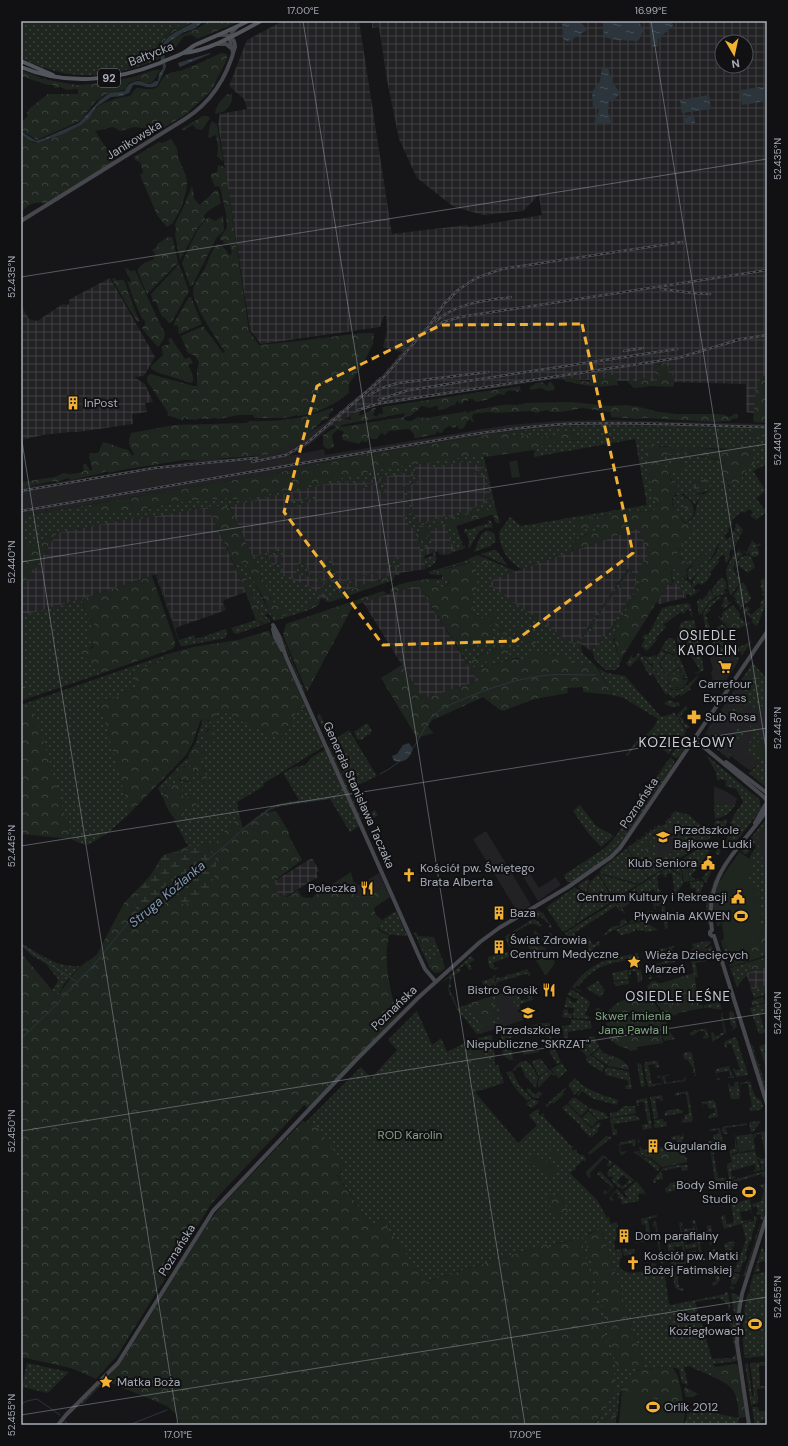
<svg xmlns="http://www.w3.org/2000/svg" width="788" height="1446" viewBox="0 0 788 1446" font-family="'DM Sans',sans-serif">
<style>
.built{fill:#222225}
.industrial{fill:url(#industrial-grid);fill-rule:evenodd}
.grass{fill:url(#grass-dots);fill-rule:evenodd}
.forest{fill:url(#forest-crowns);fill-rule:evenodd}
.wetland{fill:url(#wetland-marsh)}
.pitch{fill:#1e261f}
.water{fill:url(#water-ripples)}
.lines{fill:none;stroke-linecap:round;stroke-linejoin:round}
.stream{stroke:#2c353c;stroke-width:1}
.secondary{stroke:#45474d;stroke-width:4}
.primary{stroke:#53555c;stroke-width:4}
.rail-casing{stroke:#4a4c52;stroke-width:2.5}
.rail{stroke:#111113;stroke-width:1;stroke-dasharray:3;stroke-linecap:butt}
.marked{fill:none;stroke:#f2b134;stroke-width:3;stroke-dasharray:8 5;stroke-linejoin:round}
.ticks{fill:none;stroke:#a8adb8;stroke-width:1;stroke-opacity:0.45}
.labels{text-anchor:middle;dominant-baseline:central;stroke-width:4;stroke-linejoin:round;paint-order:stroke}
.shield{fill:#111113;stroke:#7b7e86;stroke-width:1}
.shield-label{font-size:11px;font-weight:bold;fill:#a8adb8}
.street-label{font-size:12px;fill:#a8adb8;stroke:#111113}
.poi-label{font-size:12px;fill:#a8adb8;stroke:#111113;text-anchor:start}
.park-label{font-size:12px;fill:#7fa381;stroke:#111113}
.neighbourhood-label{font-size:13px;letter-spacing:1px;fill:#c9ccd4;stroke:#111113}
.water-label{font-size:13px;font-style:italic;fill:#7f9bb3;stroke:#111113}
.quarter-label{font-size:14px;letter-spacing:1px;fill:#c9ccd4;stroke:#111113}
.neatline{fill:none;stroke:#a8adb8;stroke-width:1.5}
.ticks-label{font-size:10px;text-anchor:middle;fill:#a8adb8}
</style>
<defs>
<pattern id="industrial-grid" width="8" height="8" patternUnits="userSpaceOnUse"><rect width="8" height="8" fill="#222225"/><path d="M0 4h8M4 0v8" fill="none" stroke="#3f3f43"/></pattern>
<pattern id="grass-dots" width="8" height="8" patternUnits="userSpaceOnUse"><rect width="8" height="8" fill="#1e261f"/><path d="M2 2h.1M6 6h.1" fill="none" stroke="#3c433d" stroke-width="1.8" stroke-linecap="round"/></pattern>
<pattern id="forest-crowns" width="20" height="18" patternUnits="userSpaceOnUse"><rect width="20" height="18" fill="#1e261f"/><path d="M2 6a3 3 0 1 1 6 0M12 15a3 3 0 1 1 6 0" fill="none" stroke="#3c433d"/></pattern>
<pattern id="wetland-marsh" width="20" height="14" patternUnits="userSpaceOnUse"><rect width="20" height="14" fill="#1e261f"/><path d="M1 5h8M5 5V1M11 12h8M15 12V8" fill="none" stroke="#3c433d"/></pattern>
<pattern id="water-ripples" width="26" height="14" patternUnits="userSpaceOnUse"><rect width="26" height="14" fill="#2c353c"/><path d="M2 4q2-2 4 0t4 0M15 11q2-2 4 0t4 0" fill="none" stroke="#485056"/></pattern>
</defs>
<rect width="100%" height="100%" fill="#161618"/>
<path class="built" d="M 608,420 L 767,424 L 767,429 L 607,425 L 562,426 L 511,431 L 339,459 L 287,471 L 21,516 L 21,488 L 205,459 L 240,459 L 257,456 L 281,449 L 296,441 L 328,421 L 332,426 L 309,445 L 289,456 L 324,449 L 325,455 L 508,425 L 559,421 Z
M 716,650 L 721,650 L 738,662 L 719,691 L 714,687 L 711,672 L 713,669 L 710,658 Z
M 753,663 L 765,677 L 767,675 L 767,758 L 765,758 L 751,770 L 746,768 L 707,737 L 706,732 Z
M 714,786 L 723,790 L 737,798 L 733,805 L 725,804 L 714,805 Z
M 676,813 L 685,848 L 645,874 L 627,849 L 660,826 L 666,825 L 665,821 Z
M 767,824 L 767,886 L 754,841 Z
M 486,831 L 531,905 L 518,913 L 473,839 Z
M 525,866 L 539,888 L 556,877 L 561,885 L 538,901 L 519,870 Z
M 379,873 L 385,886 L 312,930 L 289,928 Z
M 706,946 L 708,961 L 695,963 L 693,948 Z
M 515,989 L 524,1020 L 480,1034 L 471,1003 Z"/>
<path class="industrial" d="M 283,21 L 359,21 L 392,234 L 467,225 L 468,227 L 542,215 L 539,195 L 523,211 L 484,215 L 454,207 L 417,178 L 399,139 L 387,80 L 379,27 L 372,28 L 372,21 L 767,21 L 767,413 L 752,413 L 746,412 L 746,384 L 554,379 L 379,405 L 361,410 L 332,426 L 328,421 L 367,389 L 379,377 L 381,377 L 402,352 L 383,347 L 387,331 L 386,316 L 384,316 L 380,327 L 261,344 L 250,330 L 218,123 L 220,114 L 247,109 L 244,99 L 229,86 L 247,40 ZM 722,42 L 746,42 L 746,66 L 722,66 Z
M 110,278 L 155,357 L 144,376 L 134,377 L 145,384 L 153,402 L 145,403 L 147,412 L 132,414 L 133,424 L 78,432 L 70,432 L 43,435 L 21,440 L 21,305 L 29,319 L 37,321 L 63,304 L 67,305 L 69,304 L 69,300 L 72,298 Z
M 483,454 L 495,506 L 454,519 L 463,548 L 440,555 L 438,551 L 423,556 L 426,569 L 399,573 L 289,610 L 273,602 L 228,503 L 383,469 Z
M 208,507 L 246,592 L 224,600 L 223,603 L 226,610 L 175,628 L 157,574 L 82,599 L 21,616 L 21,591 L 57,533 L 137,517 L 139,519 Z
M 639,528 L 649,554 L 636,574 L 628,569 L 575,646 L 489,585 L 493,579 Z
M 629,571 L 638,578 L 639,583 L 617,619 L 598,647 L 595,645 L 591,651 L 579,643 Z
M 673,581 L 680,586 L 679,587 L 685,591 L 684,598 L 659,604 L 657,602 L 668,584 L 671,585 Z
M 418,585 L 478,681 L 423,699 L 363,602 Z
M 312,858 L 319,871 L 316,873 L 318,877 L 247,920 L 250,896 Z
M 767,967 L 767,985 L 752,990 L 746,973 Z"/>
<path class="grass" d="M 21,21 L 189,21 L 173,29 L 155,47 L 157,54 L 160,54 L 161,58 C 111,79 70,83 21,58 Z
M 607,425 L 753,428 L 763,436 L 767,437 L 767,464 L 753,471 L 766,491 L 756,498 L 764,509 L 767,507 L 767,512 L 755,520 L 754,513 L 750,508 L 754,513 L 754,519 L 750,515 L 753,513 L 750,509 L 744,513 L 742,511 L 731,521 L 733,523 L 728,529 L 729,531 L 724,536 L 727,540 L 730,537 L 736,545 L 734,548 L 726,539 L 734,549 L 733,550 L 731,549 L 729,554 L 730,556 L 727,563 L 724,560 L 726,558 L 723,554 L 718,559 L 719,562 L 710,573 L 711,575 L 707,581 L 701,585 L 699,583 L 693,587 L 696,591 L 698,589 L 700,591 L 694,591 L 692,589 C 691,572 714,562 718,549 L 722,551 L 720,552 L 723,551 L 718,548 L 720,539 C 717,547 714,555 708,562 C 703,568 695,574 691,581 L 688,578 L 687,571 L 692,566 L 696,570 L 704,552 L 690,566 L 690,564 C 686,560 680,559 677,554 L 691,530 L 688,526 L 684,523 L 687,523 L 695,516 C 696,494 709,488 729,486 L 733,491 L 726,480 L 732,483 L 744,475 L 745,471 L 746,449 L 733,449 L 743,437 L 732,449 L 656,446 L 652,497 L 656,502 L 657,507 L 655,510 L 643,512 L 635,510 L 576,521 L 602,523 L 602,525 C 596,533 574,537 572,545 C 572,545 572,550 573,551 L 521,569 C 507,560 500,549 499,532 L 510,517 L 521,526 L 647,505 L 635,439 L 534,457 L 535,450 C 547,441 567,439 582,441 L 585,437 L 581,437 L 570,432 L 557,434 L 553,436 L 544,437 L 536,435 L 512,436 L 504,432 L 562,426 Z
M 679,452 L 722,461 L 721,472 L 729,485 C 716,487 704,493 691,495 L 703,494 L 697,501 L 695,505 L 691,500 L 684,495 L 690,495 L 681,494 L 675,495 L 679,490 C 672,482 664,468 663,458 C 667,453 672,453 679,452 Z
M 483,454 L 495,506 L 471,514 L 470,509 L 483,504 L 485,502 L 481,487 L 486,500 L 492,498 L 485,475 L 477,476 L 475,471 L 484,468 L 482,463 L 475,465 L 466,461 L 431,468 L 430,462 Z
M 414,464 L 415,471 L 349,484 L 348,481 L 331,483 L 229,506 L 230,508 L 218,506 L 208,507 L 139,519 L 137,517 L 57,533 L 50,534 L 34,546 L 23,545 L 21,541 L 21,516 L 99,503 L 89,508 L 131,511 L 190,500 L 205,500 L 225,498 L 242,500 L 383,469 Z
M 417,475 L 420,481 L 410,485 L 408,477 Z
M 401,478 L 403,480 L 417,523 L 421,522 L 422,524 L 421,525 L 413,529 L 405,520 L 404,516 L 412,513 L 409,504 L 407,504 L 406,501 L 399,503 L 407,499 L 403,487 L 405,486 Z
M 380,482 L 385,485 L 386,491 L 381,493 L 377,483 L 361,489 L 361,488 L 362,485 Z
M 680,494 L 685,497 L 684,498 L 687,508 L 694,515 L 686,523 C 682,521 675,507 672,502 L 674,497 Z
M 309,496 L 315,496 L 315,500 L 291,508 L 291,503 L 294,501 L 300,501 L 308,497 L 309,501 L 311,501 Z
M 464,511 L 467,515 L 415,532 L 422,540 L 429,536 L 432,545 L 424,548 L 425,557 L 423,558 L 416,535 L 413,530 L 424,525 L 424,523 L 448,515 L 450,519 L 453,518 L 454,514 Z
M 488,520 L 491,521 L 493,528 C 477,525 476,540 469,549 L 468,544 L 470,543 L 466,532 L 464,533 L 464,530 L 466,528 L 467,530 L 489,523 Z
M 737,523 L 743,530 L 740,536 L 734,529 L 736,527 L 735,525 Z
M 448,525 L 453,527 L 456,526 L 463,546 L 465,546 L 465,548 L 443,556 L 443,554 L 454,550 L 447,530 L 449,529 Z
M 734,530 L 740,537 L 736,544 L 731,536 L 733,534 L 731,532 Z
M 485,531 C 492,530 497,535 495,542 L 490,546 L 474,552 L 481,535 Z
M 751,539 L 757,545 L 760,543 L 761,545 L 757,547 L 752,547 L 749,550 L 748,554 L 738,550 L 739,549 L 742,552 L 745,551 L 746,553 L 752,541 Z
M 281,548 L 283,556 L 279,557 L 278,554 L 272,556 L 271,552 Z
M 494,550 L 497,551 L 508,566 L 481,554 Z
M 738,551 L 743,554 L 738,558 L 733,567 L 735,573 L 741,579 L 739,584 L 731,595 L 729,592 L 726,570 L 734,553 L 736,554 Z
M 268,552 L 272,567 L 275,566 L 275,564 L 280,562 L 283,570 L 280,571 L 282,577 L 288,575 L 294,581 C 299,581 315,589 318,593 C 318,593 320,599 320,599 L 302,605 L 309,610 L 274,621 L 269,614 L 266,614 L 265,616 L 270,619 L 270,622 L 237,634 L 234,633 L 231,628 L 256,620 L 263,624 L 266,619 C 260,616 260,610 256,605 L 246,578 L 242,575 L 239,575 L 235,566 L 236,566 L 241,562 L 245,563 C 254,581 262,599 272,616 L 289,610 L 273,602 L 253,557 Z
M 433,552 L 435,552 C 438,560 436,565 427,568 L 423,559 L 434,555 Z
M 478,555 L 515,571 L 494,579 L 489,585 L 575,645 L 628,570 L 629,571 L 621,582 L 624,584 L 621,588 L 618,587 L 610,599 L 612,601 L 611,602 L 609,601 L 600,612 L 603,615 L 602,616 L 599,614 L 594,621 L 596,624 L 595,626 L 592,624 L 590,626 L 593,628 L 590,632 L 587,631 L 579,643 L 581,645 L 582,653 L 595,665 L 586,664 L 581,667 C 570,659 536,645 525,659 C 521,660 518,657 513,658 C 508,659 503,662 498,664 C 490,666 482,667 474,670 L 473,673 L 459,649 C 470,649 485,642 494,635 L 491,627 L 483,617 L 473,614 L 472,596 L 478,586 L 470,562 L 437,571 L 437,573 L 441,575 L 431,574 L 428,572 L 462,562 ZM 489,611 L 494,615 L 494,618 L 502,626 L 506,633 L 503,634 L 488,616 ZM 522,629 L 525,631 L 528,644 L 516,636 ZM 498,648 L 497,657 L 472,661 L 481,654 Z
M 747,555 L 751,557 L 755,567 L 748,573 L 739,566 L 735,568 L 738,572 L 736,573 L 735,565 L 741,557 Z
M 329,556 L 336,575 L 342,573 L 342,574 L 333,577 L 327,569 L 325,559 Z
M 398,556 L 401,571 L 398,570 L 396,565 L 355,579 L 355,581 L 335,588 L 337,593 L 399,573 L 400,573 L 398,575 L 395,575 L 326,597 L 325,594 L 322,595 L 320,589 L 323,585 L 338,580 L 340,583 L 383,569 Z
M 305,562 L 310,575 L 306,578 L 298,574 L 293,568 L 297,565 Z
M 675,568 L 680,574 L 681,579 L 687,575 L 687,577 L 684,581 L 688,580 L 691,584 L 692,590 L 698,592 L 690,597 L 690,594 L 686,595 L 686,598 L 684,598 L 685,591 C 678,586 665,578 675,568 Z
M 326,570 L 334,579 L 322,583 L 319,582 L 316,576 L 325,571 L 325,572 L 320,574 L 322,581 L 329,579 Z
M 157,574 L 179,640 L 194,635 L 196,639 L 226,629 L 227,633 L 225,638 L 184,646 L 180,645 L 156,576 Z
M 442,575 L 449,578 L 450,581 C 445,588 442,588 435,586 L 431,579 L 442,579 Z
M 635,575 L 638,578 L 639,583 L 613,639 C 616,646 616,652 619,658 L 621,659 L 623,657 L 619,665 L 620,666 L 615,670 L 606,670 L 595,660 L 592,650 L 595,645 L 598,647 L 602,641 L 599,639 L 602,635 L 605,637 L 617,620 L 615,618 C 622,614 633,593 636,585 C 637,582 636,579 635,575 Z
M 722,578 L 725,580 L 727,589 L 724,589 L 725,593 L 728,592 C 725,595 720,594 716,597 L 711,590 L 720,579 Z
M 764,578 C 771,598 764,608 757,626 L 751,622 L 753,620 L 745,613 L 744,615 L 742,612 L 747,606 L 750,609 L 748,612 L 751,615 L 761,606 L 760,603 L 765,598 L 762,594 L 764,593 L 760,586 L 762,585 L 760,581 Z
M 741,583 L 744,583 L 751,598 L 749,602 L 744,604 L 740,610 L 739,609 L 740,608 L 738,604 L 735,604 L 737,603 L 736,601 L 733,601 L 736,600 L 734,596 L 731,596 L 734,595 Z
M 710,590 L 715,597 L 708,603 L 702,613 L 699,615 L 697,602 L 700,598 L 702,600 L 705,597 L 705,595 L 706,596 L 708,595 L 707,593 Z
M 720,596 L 722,601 L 720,598 L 709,608 L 711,610 L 705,615 L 708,619 L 707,620 L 710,627 L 709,628 L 714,638 L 711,640 L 707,636 L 703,614 L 709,603 Z
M 726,596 L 729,603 L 732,602 L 724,609 L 721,605 L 724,602 L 723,599 Z
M 82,599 C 83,614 90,615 95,627 L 92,632 L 90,641 L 94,645 L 89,649 L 98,668 L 103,673 L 29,698 L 21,672 L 21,616 Z
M 687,603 L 690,604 L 693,618 L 690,614 L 691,612 L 688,609 L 683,614 L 681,612 C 676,615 667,623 663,624 L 666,627 L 656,638 L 657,640 L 647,651 L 641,646 L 645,639 L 642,638 L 645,634 L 648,635 L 662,608 Z
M 733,605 L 741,615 L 739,616 L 741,619 L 743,617 L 742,620 L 747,624 L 749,622 L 750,624 L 732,631 L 725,625 L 727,624 L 732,629 L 739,622 L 723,620 L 726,623 L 725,624 L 718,617 L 720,616 L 720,618 L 722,618 L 722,613 Z
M 694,620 L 704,670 L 696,674 L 693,671 L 696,673 L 700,670 L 688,651 L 692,648 L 690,646 L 689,647 L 686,644 L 688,642 L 684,636 L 680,639 L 682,641 L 679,643 L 677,641 L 680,624 L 684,621 Z
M 722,624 L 727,628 L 718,635 L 715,629 Z
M 281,636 L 282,636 L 305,692 L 304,693 Z
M 671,638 L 675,640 L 677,653 L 673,654 L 661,649 L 667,639 Z
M 715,639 L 717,641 L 719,639 L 724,644 L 726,643 L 729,646 L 733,645 L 735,648 C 727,651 720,645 712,642 Z
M 752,641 L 741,656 L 742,653 L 739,651 L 736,656 L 739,659 L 737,662 L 729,656 L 733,650 Z
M 712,643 L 725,649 L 731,650 L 731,651 L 728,655 L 725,653 L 723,657 L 716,652 L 715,655 L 714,655 Z
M 661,650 L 666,653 L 659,664 L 666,675 L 668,675 L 679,668 L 684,678 L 683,679 L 680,672 L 667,679 L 670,683 L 667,685 L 652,667 L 654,661 L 651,665 L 643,656 L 650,657 L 655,655 L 656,656 L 654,660 Z
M 633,653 L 632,657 L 634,659 L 638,653 L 641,655 L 630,667 L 626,664 Z
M 667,653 L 672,655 L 679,667 L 668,675 L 666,674 L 660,664 Z
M 168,654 L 163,660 L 134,671 L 131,674 L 135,684 L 135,687 L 114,698 L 105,700 L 99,705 L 102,712 L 111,743 L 130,813 L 109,832 L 90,844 C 84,846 77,842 72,839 L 34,713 L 30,708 L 21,708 L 21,705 Z
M 678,654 L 688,678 L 685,678 L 673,655 Z
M 642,656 L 671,690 C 684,693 690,681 699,675 L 699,676 L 690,687 L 691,689 L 681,696 L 679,694 L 673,698 L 668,693 L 666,695 L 653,674 L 650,676 C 646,671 644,665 640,659 L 636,662 Z
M 753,663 L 765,677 L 767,675 L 767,684 L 762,687 L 765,702 L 743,706 L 746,704 L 744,690 L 741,690 L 748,678 L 754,680 L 758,679 L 758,671 L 757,670 L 750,671 L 731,697 L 733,699 L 729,698 Z
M 598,668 L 607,673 L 625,676 L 661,717 L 672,714 L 674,712 L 686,731 L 684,734 L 687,736 L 684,740 L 679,740 L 669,754 L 657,745 L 658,744 L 662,745 L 665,741 L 660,737 L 656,745 L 644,737 L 654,727 L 658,719 L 624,698 L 612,695 L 611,686 L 607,684 Z
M 688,679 C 686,689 675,693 667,686 L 671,683 L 674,688 L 678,688 L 684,683 L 683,680 Z
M 668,700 L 670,701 L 671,700 L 675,703 L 678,702 L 680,705 L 680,706 L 672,707 L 664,704 Z
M 765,703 L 767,717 L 765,706 L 754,708 L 756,720 L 754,720 L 752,706 Z
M 686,705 L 688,710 L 686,709 L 680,717 L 684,720 L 683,722 L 686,724 L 687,722 L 686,724 L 690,727 L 686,729 L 677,715 L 684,708 Z
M 742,707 L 742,710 L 739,711 L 741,723 L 734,724 L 732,712 L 729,713 L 728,710 Z
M 306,708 L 323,747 L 263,784 L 264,786 L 237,802 L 240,818 L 234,821 L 233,827 L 226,829 L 219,839 L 213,845 L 205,842 L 202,846 L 188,846 L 173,819 L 180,824 L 183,822 L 183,811 L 185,807 L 188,807 L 195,797 L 193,795 L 185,797 L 183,796 L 183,793 L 167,787 L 164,793 L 165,802 L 158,788 L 175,770 L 173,774 L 180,781 L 191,782 L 193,780 L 185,766 L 179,766 L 187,758 L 190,766 L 198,773 L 203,782 L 205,772 L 201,762 L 205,752 L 200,747 L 195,744 L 203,720 L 204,719 L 210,722 L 217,709 L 281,740 L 298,709 L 304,710 ZM 212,727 L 214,733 L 212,735 L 212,737 L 209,740 L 205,735 L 207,730 Z
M 720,711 L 721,712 L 706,733 L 707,737 L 730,754 L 731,756 L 729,759 L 708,742 L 705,736 L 705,734 Z
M 320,714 L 332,741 L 349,730 L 377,776 L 352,788 L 365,816 L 375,810 L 378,815 L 370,820 L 364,821 L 317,715 Z
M 367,723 L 372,731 L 369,735 L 367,735 L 362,740 L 357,739 L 354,732 Z
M 757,725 L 759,737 L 767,736 L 754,739 L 752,737 L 750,726 Z
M 742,728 L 744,739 L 740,737 L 737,740 L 735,729 Z
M 767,737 L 767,742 L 765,742 L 767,753 L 767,788 L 749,773 L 760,762 L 757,758 L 754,760 C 753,754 750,754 745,753 L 749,750 L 748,744 L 752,740 Z
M 641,739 L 648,744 L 648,745 C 635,742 635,746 628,756 L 626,755 L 637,740 Z
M 680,741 L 686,746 L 680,756 L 676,758 L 671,755 Z
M 328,747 L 330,747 L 362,820 L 360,819 Z
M 324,750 L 326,750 L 359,825 L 358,827 L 350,832 L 330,799 L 277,807 L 254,819 C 272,805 276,804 299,800 L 283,773 L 297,766 L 298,767 L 305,765 L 312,757 Z
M 706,755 L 760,800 L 761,809 L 732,847 L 726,843 C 728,834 729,823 734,815 C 737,809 741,808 743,801 L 736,789 L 725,786 L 727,781 L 720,779 L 719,781 L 717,780 L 716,772 Z
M 671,758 L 674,760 L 674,765 L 617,848 L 604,860 L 572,882 L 567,882 L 564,875 L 605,848 L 613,840 L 668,760 Z
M 737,798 C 735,810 726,817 715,819 L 714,805 L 725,804 L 733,805 Z
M 580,805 L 596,826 L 614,836 L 601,847 L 589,834 L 573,811 Z
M 675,811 L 689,815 L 712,835 L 709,839 L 649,878 L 627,848 L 637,841 L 636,840 L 637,839 L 639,840 L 642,838 L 641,837 L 642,836 L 643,837 L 646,835 L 645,833 L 646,832 L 648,834 L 650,832 L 649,830 L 651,829 L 652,831 L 655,829 L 654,827 L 655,826 L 656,828 L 659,825 L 661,826 L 662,832 L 657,833 L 655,839 L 659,857 L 674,853 L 674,850 L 679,849 L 679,846 L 682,846 L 681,839 L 678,840 L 678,837 L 680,837 L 679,832 L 677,832 L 671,815 Z
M 670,818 L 674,830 L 675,840 L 673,840 L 669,824 L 666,826 L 667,828 L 663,828 L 663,825 L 666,824 L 665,821 Z
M 767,818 L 767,828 L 765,827 L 747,854 L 744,854 L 741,850 Z
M 727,819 L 725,830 L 717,836 L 714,834 L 715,821 L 722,821 Z
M 709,842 L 720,850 L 721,852 L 718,855 L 715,853 L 717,850 L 713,847 L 691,876 L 696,880 L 698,878 L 699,879 L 698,880 L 690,881 L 687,862 L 681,863 L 681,860 Z
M 760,844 L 763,845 L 760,847 L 767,879 L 767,921 L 730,963 L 733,966 L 730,967 L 721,941 L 723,939 L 726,949 L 758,921 L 758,900 L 756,901 C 748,879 740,862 760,844 Z
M 626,849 L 648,878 L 639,884 L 599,873 L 602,868 Z
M 728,855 L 712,887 L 709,907 L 709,925 L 708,925 L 706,902 L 715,879 Z
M 733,858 L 719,880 L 721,884 L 719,924 L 722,924 L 717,926 L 714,913 L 713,900 L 717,884 Z
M 679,860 L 679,861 L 682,875 L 668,867 Z
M 667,868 L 682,876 L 683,884 L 675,895 L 672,873 L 666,874 L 667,877 L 664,877 L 662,871 Z
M 710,868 L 712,870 L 706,883 L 702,878 Z
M 661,871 L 662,874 L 659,875 L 657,878 L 659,890 L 662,890 L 658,894 L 656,887 L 650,879 Z
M 598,874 L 612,898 L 612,900 L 587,892 L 591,881 Z
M 599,874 L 638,885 L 616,898 L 613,897 Z
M 588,879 L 590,881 L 586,892 L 580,889 L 578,885 Z
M 649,879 L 656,887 L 657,895 L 655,897 L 654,895 L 656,893 L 653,889 L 622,908 L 625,913 L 624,914 L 616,901 Z
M 702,881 L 704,883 L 698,899 L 696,901 L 687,901 L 686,896 L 696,893 L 695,888 L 691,889 L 690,882 Z
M 575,887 L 578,890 L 586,893 L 575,925 L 564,932 L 560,928 L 547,909 L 548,906 Z
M 587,893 L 612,901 L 576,924 Z
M 660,898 L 664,901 L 668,928 L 665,929 L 661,905 L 655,906 L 656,909 L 654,909 L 653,902 Z
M 615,902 L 621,910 L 620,911 L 616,906 L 574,933 L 576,937 L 572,941 L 565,933 Z
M 537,910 L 543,913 L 552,927 L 551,928 L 548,927 L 550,925 L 540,916 L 538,918 L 533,917 L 533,913 Z
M 396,911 L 407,936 C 396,935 385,936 378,927 L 377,925 L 381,922 L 382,920 Z
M 645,912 L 646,920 L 630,923 L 629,922 Z
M 533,919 L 536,920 L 542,925 L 540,927 C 531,920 525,927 516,932 L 514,934 L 517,938 L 521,937 L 522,939 L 517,941 L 512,932 Z
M 625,919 L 627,923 L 603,936 L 612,926 L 613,927 L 617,925 L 618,926 L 620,925 L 620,921 Z
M 645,922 L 658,930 L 645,932 L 644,930 L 637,931 L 637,929 L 635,929 L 635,931 L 631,932 L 631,933 L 621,935 L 616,930 L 628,924 Z
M 534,930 L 548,942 L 552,938 L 549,934 L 550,933 L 555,938 L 546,944 L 534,933 Z
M 416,932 L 421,944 L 429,949 L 436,943 L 442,958 L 435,956 L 431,959 L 430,968 L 414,933 Z
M 588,937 L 593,945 L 599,941 L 600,947 L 599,945 L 592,948 L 595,952 L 584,957 L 580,952 L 582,950 L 584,953 L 589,950 L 588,948 L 589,947 L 588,944 L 586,945 L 581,938 Z
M 707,941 L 711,943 L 708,946 L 694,948 L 692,944 Z
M 21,943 C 40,954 57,968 80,966 L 64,984 L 59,994 L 56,994 L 52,990 L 58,981 L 58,979 L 46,964 L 40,960 L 32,956 L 21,945 Z
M 674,946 L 674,948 L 672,948 L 675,962 L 657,965 L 659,976 L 661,976 L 660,977 L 656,976 L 658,976 L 656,965 L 649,966 L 651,977 L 653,977 L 651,979 L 648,979 L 650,977 L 648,966 L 645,966 L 661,963 L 664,961 L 663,954 L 660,954 L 659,949 L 667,948 L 667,950 L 663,951 L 663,953 L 665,953 L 666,959 L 673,958 L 672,952 L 669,952 L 668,947 Z
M 710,946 L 712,947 L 715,957 L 707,959 L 706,950 Z
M 691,948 L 693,949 L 698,977 L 694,977 L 691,959 L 693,958 Z
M 761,948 L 767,949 L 767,955 L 758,958 Z
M 507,952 L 518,952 L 520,956 L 517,957 L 516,955 L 514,955 L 495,962 L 493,963 L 494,968 L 498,967 L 499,968 L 495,970 L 490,968 L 488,962 L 488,957 Z
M 634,953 L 638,953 L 640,966 L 635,967 L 633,959 C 610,963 593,966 579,986 L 577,985 L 575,988 L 581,991 L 580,992 L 572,987 C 589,964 605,959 633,954 L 633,955 L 634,955 Z
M 471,956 L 475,960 L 469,963 L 472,969 L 469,970 L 466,964 L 460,968 L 461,971 L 452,976 L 452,978 L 450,982 L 451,987 L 449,988 L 458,1008 L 471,1003 L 517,989 L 521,1000 L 528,999 L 527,995 L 531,993 L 533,1000 L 520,1004 L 520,1006 L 515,1007 L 512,994 L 497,998 L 497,1000 L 496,1001 L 499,1011 L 490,1015 L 491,1019 L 501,1017 L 503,1021 L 485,1026 L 483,1029 L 483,1033 L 477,1034 L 457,1009 L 448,990 L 450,977 L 440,984 Z
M 749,962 L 752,971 L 747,973 L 747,976 L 743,979 L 737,987 L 730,968 Z
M 640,968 L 642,976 L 642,981 L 638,982 L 636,971 L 631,971 L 631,974 L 629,975 L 628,970 Z
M 527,969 L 531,975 L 528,976 L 528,974 L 526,974 L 498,982 L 496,984 L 497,989 L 501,988 L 502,989 L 496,991 L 494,984 L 496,980 L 496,978 L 504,977 L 509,974 L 511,976 L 511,974 L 519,972 Z
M 627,970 L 629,979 L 614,981 L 612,973 Z
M 496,975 L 493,985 L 487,986 L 488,988 L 493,986 L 494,989 L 486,991 L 482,981 L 493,978 L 493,976 Z
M 629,980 L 629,984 L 615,986 L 614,982 Z
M 598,981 L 605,991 L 600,997 L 586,988 Z
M 767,985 L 767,994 L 754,998 L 750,987 L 751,987 L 752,990 Z
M 571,989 L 579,994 L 579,996 L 580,995 L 590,1002 C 589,1009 586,1010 585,1015 L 589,1016 L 589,1019 L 573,1018 L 574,1008 L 564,1007 L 567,997 L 571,999 L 570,1001 L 575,1003 L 578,999 L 567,995 Z
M 718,1002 L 720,1004 L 722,1009 C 715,1010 711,1007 704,1008 L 704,1005 Z
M 765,1003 L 767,1006 L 767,1012 L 759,1014 L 763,1023 L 762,1023 L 764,1030 L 767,1029 L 767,1032 L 759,1034 L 750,1008 Z
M 597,1007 L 605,1012 L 599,1020 L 594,1019 L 595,1011 Z
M 564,1009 L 568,1010 L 568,1013 L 573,1014 L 571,1018 L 562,1017 Z
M 417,1011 L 432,1045 L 441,1038 L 447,1052 L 466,1042 L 490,1035 L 492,1036 L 495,1060 L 493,1062 L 495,1062 L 495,1065 L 498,1065 L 504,1083 L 475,1092 L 518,1143 L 537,1125 L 529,1116 C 532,1113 536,1108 540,1110 L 538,1113 L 540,1116 L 543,1113 L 544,1114 L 543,1116 L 571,1146 L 574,1146 L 572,1148 L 573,1151 L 577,1149 L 577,1153 L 580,1155 L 583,1155 L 586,1158 L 585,1162 L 583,1160 L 575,1168 L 576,1171 L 574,1170 L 570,1173 L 597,1200 L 607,1218 L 609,1217 L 610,1224 L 617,1222 L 618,1227 L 616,1228 L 617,1236 L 616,1237 L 616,1240 L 614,1241 L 615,1250 L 621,1249 L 622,1257 C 619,1262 618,1266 622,1270 C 630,1275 648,1273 652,1263 L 653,1263 L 656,1264 L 658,1275 L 663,1274 L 655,1226 L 652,1227 L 654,1222 L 656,1221 L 669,1303 L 671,1305 L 725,1294 L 725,1292 L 728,1292 L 730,1307 L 729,1310 L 727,1303 L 719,1298 L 695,1302 L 712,1359 L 732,1358 L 736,1354 L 729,1319 L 734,1313 L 731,1294 L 732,1293 L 739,1296 L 735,1328 L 738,1359 L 736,1361 L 713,1364 L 715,1367 L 711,1376 L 689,1366 L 684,1367 L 688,1385 L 682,1383 L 679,1369 L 671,1367 L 641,1369 L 638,1370 L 629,1382 L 622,1387 L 623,1390 L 686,1407 L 683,1425 L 619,1425 L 622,1390 L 620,1393 L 617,1418 L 616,1415 L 608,1416 L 602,1425 L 594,1425 L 599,1419 L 616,1382 L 612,1367 L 581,1236 L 574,1240 L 556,1243 L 552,1247 L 548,1247 L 547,1244 L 425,1282 L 381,1219 L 378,1222 L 371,1226 L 337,1174 L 342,1172 L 310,1118 L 361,1067 L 371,1078 L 397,1050 L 388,1040 ZM 598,1230 L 602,1231 L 643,1362 L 643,1365 L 588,1233 Z
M 731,1011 L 733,1012 L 737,1027 L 731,1031 L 731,1030 L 733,1029 L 733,1026 L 731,1026 L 729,1013 L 727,1014 Z
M 722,1013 L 724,1014 L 722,1015 L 726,1033 L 712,1042 L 711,1033 L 713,1032 L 714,1036 L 720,1035 L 720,1033 L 724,1033 L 721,1014 Z
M 571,1019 L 590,1021 L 592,1028 L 568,1032 L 568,1038 L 564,1038 L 562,1026 L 571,1025 Z
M 541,1023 L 550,1023 L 552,1036 L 547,1037 L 545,1031 L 516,1036 L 515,1031 Z
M 706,1029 L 709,1036 L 708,1038 L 703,1039 L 703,1037 L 706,1035 L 704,1031 L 699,1031 L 692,1036 L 690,1033 L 695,1030 Z
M 513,1032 L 513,1037 L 510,1038 L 511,1043 L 502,1045 L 501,1035 Z
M 594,1036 L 599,1047 L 591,1054 L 581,1039 Z
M 552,1037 L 556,1051 L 561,1062 L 557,1064 L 550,1053 L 547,1038 Z
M 736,1037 L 748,1074 L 748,1075 L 736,1077 L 733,1068 L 734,1068 L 735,1071 L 740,1069 L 731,1043 L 726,1045 L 727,1047 L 725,1048 L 724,1044 L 725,1041 Z
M 574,1039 L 580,1039 L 590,1054 L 587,1057 L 582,1051 L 580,1051 L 575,1043 Z
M 511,1044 L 513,1059 L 519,1059 L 510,1060 L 503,1055 L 502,1046 Z
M 752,1044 L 753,1047 L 756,1047 L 753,1048 L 754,1051 L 757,1051 L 754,1052 L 758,1064 L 761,1064 L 759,1066 L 764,1081 L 766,1081 L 764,1083 L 765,1086 L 767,1085 L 765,1087 L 767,1098 L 751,1045 Z
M 767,1044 L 767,1050 L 764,1051 L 767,1057 L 767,1070 L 759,1046 Z
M 600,1048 C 602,1053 606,1055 612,1056 L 607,1065 L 592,1055 Z
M 686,1052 L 690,1052 L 692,1053 L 696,1075 L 695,1076 L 693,1076 L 695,1075 L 695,1073 L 692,1073 L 692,1072 L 694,1070 L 687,1059 L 685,1060 L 683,1056 L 683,1054 Z
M 590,1055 L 605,1066 L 602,1072 L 587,1062 L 586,1059 Z
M 541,1059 L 549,1070 L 539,1076 L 532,1063 L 534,1060 Z
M 526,1061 L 531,1065 L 538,1077 L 536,1088 L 525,1076 L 521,1066 L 516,1068 L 516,1070 L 513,1071 L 513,1069 L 520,1062 Z
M 658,1061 L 659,1067 L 656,1068 L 655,1064 L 648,1065 L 652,1084 L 662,1083 L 661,1078 L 657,1078 L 658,1075 L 660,1075 L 662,1084 L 648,1087 L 644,1064 L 646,1062 Z
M 562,1063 L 567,1071 L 559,1078 L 551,1069 Z
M 637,1063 L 641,1064 L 645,1086 L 641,1087 Z
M 729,1066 L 734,1078 L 728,1078 L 728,1077 L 731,1076 L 729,1071 L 716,1073 L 717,1079 L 720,1078 L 720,1080 L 717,1080 L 715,1072 L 716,1069 Z
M 607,1067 L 629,1072 L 632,1089 L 625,1089 L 626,1085 L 629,1085 L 627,1080 L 605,1075 L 606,1073 L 604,1072 Z
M 550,1070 L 557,1077 L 552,1074 L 538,1088 L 539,1077 Z
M 512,1071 L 519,1085 L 515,1088 L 506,1072 Z
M 670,1074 L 670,1075 L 665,1076 L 666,1083 L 680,1080 L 682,1081 L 685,1077 L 686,1080 L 685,1081 L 664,1084 L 662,1076 Z
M 575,1078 L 583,1086 L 575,1095 L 568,1085 Z
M 750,1081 C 753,1089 753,1098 761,1100 L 763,1106 L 760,1110 L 751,1111 L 749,1108 L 752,1106 L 748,1085 L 747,1083 L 741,1084 L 741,1088 L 740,1083 Z
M 734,1082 L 738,1082 L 740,1092 L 730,1094 L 728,1084 L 729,1083 L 730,1086 L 735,1087 Z
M 519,1085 L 531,1098 L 527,1101 L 516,1089 Z
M 583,1086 L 599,1094 L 618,1100 L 617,1105 L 594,1099 L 582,1091 L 578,1096 L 577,1095 Z
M 566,1087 L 567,1088 L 563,1092 L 564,1094 L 553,1104 L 552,1102 L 547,1107 L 546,1105 Z
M 528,1088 L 535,1095 L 539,1091 L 542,1094 L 538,1098 L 533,1098 L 526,1090 Z
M 688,1091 L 693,1121 L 683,1123 L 682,1119 L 685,1119 L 684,1115 L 689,1114 L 686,1093 L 675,1096 L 675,1093 Z
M 662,1095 L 663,1101 L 661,1101 L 659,1098 L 655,1099 L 658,1118 L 654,1119 L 650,1097 Z
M 572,1098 L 576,1098 L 589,1108 L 581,1116 L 568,1103 Z
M 647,1098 L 652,1128 L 643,1130 L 642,1125 L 648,1124 L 644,1102 L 638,1102 L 639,1106 L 637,1106 L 636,1100 Z
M 531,1099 L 536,1100 L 539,1102 L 532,1108 L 526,1104 Z
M 713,1100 L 716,1103 L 718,1117 L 709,1118 L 708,1116 L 710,1115 L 710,1114 L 715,1113 L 714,1108 L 709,1109 L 707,1104 L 703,1104 L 703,1110 L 702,1102 Z
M 567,1104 L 591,1128 L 591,1138 L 580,1127 L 581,1126 L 562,1108 Z
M 624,1106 L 635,1106 L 636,1113 L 610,1118 L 610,1113 L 617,1112 Z
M 590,1108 L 605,1113 L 609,1118 L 599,1120 L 589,1110 Z
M 677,1109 L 683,1111 L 683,1113 L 664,1116 L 666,1111 Z
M 633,1115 L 637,1116 L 640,1120 L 613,1124 L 614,1129 L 617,1129 L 617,1134 L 613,1135 L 610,1119 Z
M 663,1119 L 664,1122 L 666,1122 L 667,1126 L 655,1128 L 654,1123 L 657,1122 L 654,1122 L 654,1120 Z
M 761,1121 L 753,1132 L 751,1132 L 749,1122 Z
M 599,1122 L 601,1125 L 597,1129 L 598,1131 L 592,1137 L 591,1129 Z
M 747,1123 L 747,1125 L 725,1128 L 728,1134 L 723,1134 L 722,1127 Z
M 720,1128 L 723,1142 L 709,1144 L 708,1141 L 714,1141 L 713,1135 L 719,1134 L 718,1130 L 710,1131 L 710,1129 Z
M 766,1131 L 767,1168 L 766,1166 L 764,1166 L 764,1169 L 762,1170 L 761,1166 L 765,1165 L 765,1164 L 761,1165 L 758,1157 L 759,1157 L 760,1159 L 766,1158 L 761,1134 L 756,1134 L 756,1137 L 754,1137 L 754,1134 Z
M 683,1132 L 684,1138 L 682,1139 L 685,1157 L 687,1158 L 687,1162 L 684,1163 L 680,1161 L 662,1167 L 651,1158 L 645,1157 L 640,1153 L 638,1138 L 640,1141 L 639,1142 L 639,1147 L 641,1147 L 642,1149 L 645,1150 L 675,1145 L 678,1143 L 677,1140 L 672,1140 L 671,1137 L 680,1135 L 681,1137 L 682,1137 Z
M 733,1134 L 735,1136 L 738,1152 L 730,1154 L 730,1150 L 735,1149 L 735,1138 Z
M 753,1134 L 755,1150 L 748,1151 L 754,1149 L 752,1142 L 740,1152 L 747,1151 L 739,1153 L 736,1136 Z
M 606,1136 L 612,1137 L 611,1138 L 591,1154 L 587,1154 Z
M 635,1139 L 636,1144 L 634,1146 L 633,1146 L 632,1143 L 620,1145 L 621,1152 L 627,1151 L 623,1155 L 620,1154 L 619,1143 Z
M 724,1143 L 728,1147 L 713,1149 L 714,1155 L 711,1155 L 710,1146 Z
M 639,1151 L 639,1153 L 644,1158 L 650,1159 L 660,1167 L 658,1171 L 641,1157 L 633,1152 Z
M 755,1151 L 761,1170 L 755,1172 L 754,1170 L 756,1170 L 755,1164 L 731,1171 L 732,1177 L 735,1176 L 735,1178 L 729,1180 L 727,1167 L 727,1164 L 732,1162 L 730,1155 Z
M 603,1155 L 613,1163 L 609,1167 L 607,1165 L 609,1162 L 606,1158 L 603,1159 L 589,1174 L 591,1176 L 589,1178 L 586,1174 L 586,1172 Z
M 711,1156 L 714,1156 L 718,1178 L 726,1178 L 726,1182 L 716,1185 Z
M 615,1164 L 634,1180 L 628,1185 L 626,1183 L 629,1180 L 623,1175 L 617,1181 L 622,1187 L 625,1184 L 627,1186 L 623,1189 L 620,1188 L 611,1180 L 613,1178 L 612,1176 L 614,1176 L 616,1175 L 609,1177 L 607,1174 L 608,1171 Z
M 679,1165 L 688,1165 L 687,1170 L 683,1171 L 681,1167 L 661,1171 L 663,1179 L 656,1180 L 656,1183 L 654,1183 L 653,1180 L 663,1168 Z
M 600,1171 L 614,1186 L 605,1195 L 603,1192 L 605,1190 L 607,1192 L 612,1187 L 597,1174 Z
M 765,1171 L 766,1176 L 762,1177 L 761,1174 L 733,1183 L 733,1185 L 730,1184 L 729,1181 Z
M 636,1181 L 644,1190 L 646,1196 L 644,1193 L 638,1194 L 639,1201 L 622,1204 L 621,1199 L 617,1198 L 619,1195 L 616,1192 L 611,1196 L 614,1200 L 611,1201 L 609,1198 L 617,1189 L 626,1199 L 627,1198 L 628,1195 L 627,1196 L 624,1192 Z
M 681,1181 L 683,1184 L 684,1188 C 677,1189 673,1191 666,1193 L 665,1188 L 668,1187 L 670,1183 Z
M 767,1183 L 767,1199 L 763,1220 L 760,1219 L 761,1215 L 755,1213 L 758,1212 L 757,1207 L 753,1207 L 752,1204 L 761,1201 L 764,1190 L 759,1185 Z
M 750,1199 L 753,1220 L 724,1229 L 721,1216 L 725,1215 L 726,1224 L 734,1223 L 731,1204 ZM 751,1210 L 753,1220 L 742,1221 L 740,1212 Z
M 655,1215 L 657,1215 L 657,1217 L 648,1219 L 651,1240 L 635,1243 L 634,1236 L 642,1235 L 642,1240 L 644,1240 L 643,1234 L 647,1234 L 645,1224 L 642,1225 L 641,1219 Z
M 754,1216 L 756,1216 L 757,1219 L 752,1235 L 752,1241 L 750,1240 L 745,1255 L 747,1256 L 745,1262 L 743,1261 L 740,1272 L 734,1272 L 746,1240 L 742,1224 L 754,1221 Z
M 692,1220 L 695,1220 L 698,1233 L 707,1231 L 707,1226 L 711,1225 L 713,1234 L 703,1235 L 701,1234 L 697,1235 L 695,1224 L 693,1224 Z
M 682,1222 L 683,1225 L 681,1226 L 683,1239 L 667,1242 L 666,1236 L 671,1235 L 671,1237 L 681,1235 L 679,1223 Z
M 760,1224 L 761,1224 L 745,1277 L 743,1276 L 755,1242 L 755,1235 L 757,1235 Z
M 692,1225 L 694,1226 L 696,1234 L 685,1234 L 686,1244 L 687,1245 L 695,1243 L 696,1240 L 697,1247 L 686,1249 L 683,1227 L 684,1226 L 684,1229 L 693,1228 Z
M 713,1236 L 715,1244 L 710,1245 L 709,1241 L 700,1243 L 703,1259 L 712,1257 L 711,1250 L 715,1249 L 717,1259 L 701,1262 L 697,1240 Z
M 682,1241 L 684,1243 L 687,1264 L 671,1266 L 671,1257 L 674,1256 L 676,1263 L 685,1262 L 682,1246 L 673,1247 L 674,1251 L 669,1252 L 667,1244 Z
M 733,1241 L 735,1242 L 733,1247 L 731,1246 L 732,1244 L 729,1252 L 731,1247 L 733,1248 L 728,1260 L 727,1260 L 724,1244 Z
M 762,1247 L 767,1256 L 767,1267 L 765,1261 L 758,1263 L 760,1271 L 754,1273 Z
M 626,1248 L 627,1250 L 634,1249 L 635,1253 L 624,1256 L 622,1249 Z
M 696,1250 L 697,1258 L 690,1259 L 688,1252 Z
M 717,1265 L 720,1280 L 716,1285 L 713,1286 L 712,1283 L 716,1282 L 714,1265 Z
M 683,1270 L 684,1275 L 683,1272 L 677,1273 L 679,1288 L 683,1288 L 684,1290 L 680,1291 L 675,1287 L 672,1272 Z
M 767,1271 L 767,1356 L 745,1358 L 744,1356 L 748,1355 L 762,1344 C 762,1338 759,1327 756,1322 C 758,1320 760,1317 761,1314 C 762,1306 754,1296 749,1292 L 753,1275 Z
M 735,1273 L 740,1275 L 736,1284 L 733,1284 L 732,1287 L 735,1287 L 733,1290 L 729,1287 L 732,1286 L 730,1275 L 727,1274 Z
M 748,1293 C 754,1296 762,1309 759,1315 C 757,1319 753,1323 751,1327 L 756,1334 L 756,1341 L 761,1341 L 761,1344 L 750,1353 L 744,1355 C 742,1333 742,1314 748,1293 Z
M 767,1362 L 767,1365 L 759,1366 L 760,1386 L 767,1386 L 767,1388 L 757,1389 L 758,1403 L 751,1405 L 745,1364 L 748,1363 L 752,1396 L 754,1395 L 750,1363 Z
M 27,1363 L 69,1372 L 48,1393 L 22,1387 Z
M 109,1376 L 109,1382 L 106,1384 L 103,1383 L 82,1405 L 81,1403 Z
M 752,1407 L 758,1407 L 759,1411 L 766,1411 L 767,1408 L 767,1419 L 760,1421 L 761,1425 L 755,1425 Z
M 688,1408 L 739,1418 L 738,1425 L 685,1425 Z"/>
<path class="forest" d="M 140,21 L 155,47 C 167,37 177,21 194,21 C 179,32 164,30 160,54 L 157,54 Z
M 207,21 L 241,21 L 197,39 L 192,35 L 184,36 L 176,47 L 169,49 L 165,52 C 167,49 168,45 170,43 C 177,33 198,32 207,21 Z
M 221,53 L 227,54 L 227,59 L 211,91 L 185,115 L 160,130 L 134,127 L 120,131 L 113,127 L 95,131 L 115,161 L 46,204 C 37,200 28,205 21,212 L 21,134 C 26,137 30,143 37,143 C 41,144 78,128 82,124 C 88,119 91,111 96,108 C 105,101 117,98 130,96 L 136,88 C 144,88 150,91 158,87 C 160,83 161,79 165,76 C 170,71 176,72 183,70 C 196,65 208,59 221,53 Z
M 21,70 L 39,77 L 42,79 L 45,78 L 48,80 L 77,85 L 103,83 L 133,77 L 154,70 L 160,70 L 152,83 L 146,83 L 138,80 L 128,83 L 127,89 L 107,94 L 96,101 L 80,121 L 37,140 L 21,130 L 21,121 L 24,120 L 28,116 L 27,113 L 29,109 L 48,94 L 78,94 L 78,90 L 77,89 L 67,90 L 60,87 L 55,88 L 53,85 L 48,85 L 21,76 Z
M 228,94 L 232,94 C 233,106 226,112 215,114 C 215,107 223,97 228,94 Z
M 203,116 L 208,116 L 210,118 L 202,130 L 196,129 L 193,125 L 184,130 L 181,129 Z
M 212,122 L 217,124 L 223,160 L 222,161 L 217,156 L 218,147 L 216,135 L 213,136 L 210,138 L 208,137 L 210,125 Z
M 135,138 L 146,139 L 130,149 L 128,143 Z
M 171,139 L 177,148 L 178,157 L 186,176 L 187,183 L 186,192 L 181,208 L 173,223 L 167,227 L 157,215 L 140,175 L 143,172 L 140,162 L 135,160 L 134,157 L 159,142 L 162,143 Z
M 220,165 L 225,168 L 249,331 L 259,345 L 298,341 L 362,333 L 373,333 L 374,334 L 373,344 L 362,366 L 349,384 L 349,393 C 334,405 316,414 298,416 L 297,415 C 288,419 266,418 255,418 L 253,415 L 239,415 L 218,419 L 212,418 L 211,419 L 205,419 L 204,418 L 202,419 L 201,418 L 196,420 L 186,419 L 186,417 L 183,418 L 184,420 C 178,420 174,416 168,416 L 167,411 L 147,381 L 147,377 L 150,374 L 194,386 L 197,386 L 197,370 L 199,362 L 195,356 L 188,353 L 181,336 L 203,326 L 223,353 L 225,352 L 224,350 C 216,338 192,304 193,290 C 194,282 203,273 206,266 C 209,259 212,248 218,244 L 221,245 L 226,250 L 229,255 L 232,254 L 230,245 L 223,243 L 224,241 L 219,239 L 227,228 L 226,214 L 220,187 L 217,186 L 215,187 L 211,177 L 211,174 L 217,172 L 218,166 Z
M 192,186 L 194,195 L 194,199 L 200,205 L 216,190 L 218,191 L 221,203 L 208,211 L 204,216 L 205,219 L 197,229 L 180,260 L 175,235 L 176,229 L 175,224 L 183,208 Z
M 223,216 L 224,231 L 217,237 L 192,286 L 190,286 L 182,263 C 189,248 196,229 208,217 L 215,221 Z
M 168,237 L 171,237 L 173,239 L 178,263 L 147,294 L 137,270 C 139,268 141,265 144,263 C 150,260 156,261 155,253 L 152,250 L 157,247 L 157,244 Z
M 179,264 L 189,291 L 171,323 L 169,323 L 164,317 L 162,317 L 156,302 L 153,302 L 151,294 Z
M 126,268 L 131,271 L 135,270 L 159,322 L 165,333 L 164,339 L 158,347 L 149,337 L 142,328 L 145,325 L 145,321 L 142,318 L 135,303 L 127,281 L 130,282 L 131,281 L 125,269 Z
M 115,278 L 116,280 L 123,280 L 125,282 L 135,311 L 140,321 L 137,321 L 134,317 L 113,281 L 112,279 Z
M 189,297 L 191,297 L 202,324 L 179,334 L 178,330 L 179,329 L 177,325 L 174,326 L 174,323 Z
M 171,338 L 185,359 L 190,357 L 193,363 L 188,365 C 191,370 195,378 192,383 L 159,373 L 151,369 L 151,366 L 163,355 L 162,348 L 163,346 L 170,344 L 168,339 Z
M 661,362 L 668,364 L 669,375 L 672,375 L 673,373 L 674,374 L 674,384 L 673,387 L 653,386 L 634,388 L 628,382 L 630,377 L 634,381 L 637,381 L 638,376 L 641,379 L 645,378 L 646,374 L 649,375 L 651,381 L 657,380 L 660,375 L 657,374 L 654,370 L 657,369 L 656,367 L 653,366 L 655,363 Z
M 607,372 L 614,374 L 617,380 L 618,386 L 615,385 C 598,389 583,385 565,381 L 565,378 L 575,378 L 576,380 L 589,382 L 592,376 L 596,376 L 598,379 L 604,378 L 606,379 Z
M 760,376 L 767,376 L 767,423 L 754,422 L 753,419 L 756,389 L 759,386 Z
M 542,382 L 547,386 L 549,382 L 551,382 L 555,387 L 554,390 L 547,391 L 541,388 L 530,390 L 530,387 L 536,383 Z
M 520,386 L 521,391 L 516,392 L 516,390 L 507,391 L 504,395 L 499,394 L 486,400 L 476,402 L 473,399 L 469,399 L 468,401 L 465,400 L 463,403 L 461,404 L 457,401 L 454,406 L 452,405 C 449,408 442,410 438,410 L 438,406 L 435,406 L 430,408 L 422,406 L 419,408 L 419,409 L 410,416 L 404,417 L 405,420 C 410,422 413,421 417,417 L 426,418 L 463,412 L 465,411 L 468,413 C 471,410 496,406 503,405 C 510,404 518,406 525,403 L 572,402 L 610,406 L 625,405 L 639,407 L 659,412 L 677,414 L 717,414 L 725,415 L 729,417 L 732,416 L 733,414 L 738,414 L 738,418 L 732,419 L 729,422 L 728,421 L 714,422 L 645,418 L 639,419 L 611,417 L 610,412 L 582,408 L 562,412 L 550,412 L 547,410 L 536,413 L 531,411 L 496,413 L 488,412 L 473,414 L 472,417 L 474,422 L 472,422 L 470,419 L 468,420 L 464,428 L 460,429 L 458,428 L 458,425 L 454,428 L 449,426 L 444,429 L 442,433 L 439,433 L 438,430 L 436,434 L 417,438 L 414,438 L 414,434 L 409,429 C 402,429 396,431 389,431 L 385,435 L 381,433 L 377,439 L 372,439 L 369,436 L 367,442 L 364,442 L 363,440 L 359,444 L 343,440 L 342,435 L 344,432 L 338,429 L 332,435 L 334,446 C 330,450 326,450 323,445 L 323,435 L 336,427 L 334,425 L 344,419 L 351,420 L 350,416 L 360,411 L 359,416 L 370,411 L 373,408 L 376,408 L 373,415 L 377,417 L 380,412 L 380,414 L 383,414 L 382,407 ZM 405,413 L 404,417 L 341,427 L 341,425 Z
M 331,408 L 333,408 L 333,410 L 329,414 L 329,418 L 322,421 L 313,430 L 295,443 L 266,455 L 204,460 L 184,460 L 122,470 L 109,473 L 107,471 L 99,474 L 71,480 L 67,478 L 58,482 L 54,481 L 26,487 L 25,489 L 21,488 L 21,482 L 55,477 L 64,473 C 69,475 79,474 84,471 L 83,464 L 86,464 L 90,471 L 92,470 C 92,464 89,460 89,454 L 90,453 L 98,453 L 103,442 C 112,444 119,448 128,450 L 133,456 L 134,454 C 128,445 128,443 131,433 L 174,425 L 247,423 L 249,421 C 277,422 304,419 331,408 Z
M 753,428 L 767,429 L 767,437 L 763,437 L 759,434 L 749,436 L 751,434 L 751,429 Z
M 504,432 L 512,436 L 536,435 L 544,437 L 553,436 L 557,433 L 570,432 L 581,437 L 585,437 L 586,438 C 582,442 577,440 571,440 C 559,441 545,443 535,450 L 485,457 L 483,454 L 383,469 L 242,500 L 225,498 L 205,500 L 190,500 L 131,511 L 118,511 L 93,513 L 89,508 L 99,503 L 287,471 L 339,459 Z
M 651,441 L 656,446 L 660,447 L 680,446 L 722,450 L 746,448 L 753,455 L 755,462 L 748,470 L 745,471 L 741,480 L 732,483 L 726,480 L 723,475 L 721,468 L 723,464 L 722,461 L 717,459 C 704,458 672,446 663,458 C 664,464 669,474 671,481 C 677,482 678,485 679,490 L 672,499 C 671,505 674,506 677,510 C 683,519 679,521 691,527 L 690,532 L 677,554 C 680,559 686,561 690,564 L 690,566 L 686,570 L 687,574 L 681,579 L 678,576 L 680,574 L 675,568 L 671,572 L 672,583 L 671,584 L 668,584 L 621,659 L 618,655 L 614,637 L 639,583 L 638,578 L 628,570 L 628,569 L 636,574 L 649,554 L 639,528 L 573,551 C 573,550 572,545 572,545 C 574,538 596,533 602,525 L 601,523 L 576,532 L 575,521 L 635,510 L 643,512 L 655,510 L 657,507 L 656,502 L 652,497 L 646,454 L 647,444 Z
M 685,497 C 693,502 694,506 694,515 L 690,513 L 689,510 L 685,509 L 683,506 Z
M 218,506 L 230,508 L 273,602 L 289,610 L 286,615 L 276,618 C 268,614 267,604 263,597 C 256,586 251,575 245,563 L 241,562 L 236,566 L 235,566 L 208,507 Z
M 495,506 L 500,523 L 496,523 L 493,515 L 491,515 L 453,527 L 446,525 L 431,530 L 426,539 L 418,540 L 415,532 Z
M 57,533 L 24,586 L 21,591 L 21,541 L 23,545 L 34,546 L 50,534 Z
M749 552a5 5 0 1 1 10 0a5 5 0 1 1-10 0Z
M 477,556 L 490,562 L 489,565 C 483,564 478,564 474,559 L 474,557 Z
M 474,562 L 476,568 L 478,586 L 472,596 L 473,614 L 483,617 L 491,627 L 494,635 C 490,641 467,649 459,649 L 418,585 L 391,593 L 390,590 C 395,583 423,579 431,579 L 435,586 C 442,588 445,588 450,582 L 449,578 L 437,573 L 437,571 Z
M 239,575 L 242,575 L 246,578 L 256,605 L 259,608 L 262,617 L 267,621 L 266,624 L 256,620 Z
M 395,575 L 396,576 L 393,577 L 394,580 L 330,602 L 326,602 L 324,598 Z
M 152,576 L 175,642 L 175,646 L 172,649 L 103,673 C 94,665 88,666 80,654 L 79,645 L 89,649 L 93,648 L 94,645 L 88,637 L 89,632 L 92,631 L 95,627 C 90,614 83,614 82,599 Z
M 383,591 L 387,594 L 353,606 L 307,692 L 283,635 L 286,624 Z
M 320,599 L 319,605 L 309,610 L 305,608 L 302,605 Z
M 489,611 L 492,611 L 495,613 L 494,618 L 502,626 L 507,633 L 503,634 L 488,616 Z
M 730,613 L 739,622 L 732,629 L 723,620 Z
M 521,628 C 530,634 534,631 536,644 L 531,646 L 516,636 L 515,632 L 518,629 Z
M 267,631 L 269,631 C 284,655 295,682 306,708 L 302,710 L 298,709 L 281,740 L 217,709 L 216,711 L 218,721 L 216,723 L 204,719 L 200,721 L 193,742 L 186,755 L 130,813 L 102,712 L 99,705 L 99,702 L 114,698 L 135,687 C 136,680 128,677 134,671 L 163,660 L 168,654 L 193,647 L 238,640 Z
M 507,647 L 508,653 C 503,657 498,656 492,658 C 485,662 483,666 474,666 L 471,664 L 472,661 C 482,653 493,648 507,647 Z
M 536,652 L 548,654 L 568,658 L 581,667 L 586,664 L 595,665 L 607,684 L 611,686 L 612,695 L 583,692 L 583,687 L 567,688 L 568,693 L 535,699 L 513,707 L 504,711 L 500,710 L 483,697 L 435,719 L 434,718 L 428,726 L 433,733 L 417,738 L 381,678 L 402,665 L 423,699 L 478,681 L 473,673 L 474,670 L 480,668 L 498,664 L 510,659 L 525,659 L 527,656 Z
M 752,669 L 757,670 L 759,672 L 759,677 L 756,680 L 746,677 Z
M 679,671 L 684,683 L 679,687 L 674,688 L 667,679 Z
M 21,672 L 29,698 L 21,701 Z
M 21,708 L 30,708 L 34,713 C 49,754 59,797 72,839 L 21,834 Z
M 211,727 L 215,728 L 215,730 L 212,735 L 215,741 L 214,742 L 209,740 L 204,735 Z
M 195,744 C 201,745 205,751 205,756 L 201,762 L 208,781 L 206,783 C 202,781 201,777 198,773 C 196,770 193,769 191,767 C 184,760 190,751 195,744 Z
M 179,766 C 188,766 191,772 193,780 L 191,782 L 176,779 L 173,777 L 175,770 Z
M 171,785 L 179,785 L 182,787 L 183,796 L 187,797 L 193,795 L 195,797 L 197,801 L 196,808 L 194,809 L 185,807 L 182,824 L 180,824 C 170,816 155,794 171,785 Z
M 276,811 L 289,832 L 289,836 L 302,860 L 275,880 L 275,882 L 278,888 L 277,893 L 277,895 L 284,895 L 287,897 L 298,890 C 303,899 302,897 311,898 L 351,872 L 353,881 L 359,886 L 353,889 L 352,892 L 355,896 L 359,896 L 364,898 L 385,886 L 390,897 L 375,907 L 374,909 L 376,915 L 382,920 L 381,922 L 377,925 L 378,928 L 381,932 L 389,935 C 383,962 390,988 397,1015 L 308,1108 L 304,1105 L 211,1204 L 117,1356 L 96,1379 L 71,1368 L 21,1357 L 21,953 L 52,990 L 56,994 L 59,994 C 66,985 71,976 79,968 C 84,962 92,960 97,954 L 124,903 L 152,874 L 164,855 L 177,851 L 188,846 L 202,846 L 205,842 L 209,842 L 213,845 L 219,839 L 226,829 L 233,827 L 234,821 L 240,818 L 243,828 C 253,819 262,812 276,811 Z
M 647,840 L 650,840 L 652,855 L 646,856 L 645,845 L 648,845 Z
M 686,862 L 690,881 L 684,882 L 681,863 Z
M 653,911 L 654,919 L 646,920 L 645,912 Z
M 767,921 L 767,949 L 761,948 L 758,958 L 733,966 L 730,963 L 729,955 L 732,952 L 757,944 L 763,926 Z
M 511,933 L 516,942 L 509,947 L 505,936 Z
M 418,936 L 434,937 L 436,943 L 427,950 L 423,947 Z
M 531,943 L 538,947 L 539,945 L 545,948 L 555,962 L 555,963 L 547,974 L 545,975 L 527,945 Z
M 435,956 L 442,958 L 445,968 C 440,973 435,976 430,968 L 431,959 Z
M 767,957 L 767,967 L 752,971 L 749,962 Z
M 694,973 L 699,1005 L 703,1005 L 703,1008 L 678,1013 L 676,1015 L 665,1016 L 647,987 L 651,982 L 656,981 L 657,983 L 662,983 Z
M 649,994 L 670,1028 L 661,1029 L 663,1043 L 637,1047 L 637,1050 L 629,1051 L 629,1049 L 619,1046 L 610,1040 L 605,1016 C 617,999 623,1000 642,997 L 644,995 Z
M 491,997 L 495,1013 L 490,1015 L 492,1023 L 478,1028 L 471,1003 Z
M 763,997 L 765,1002 L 753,1006 L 751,1001 Z
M 669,1031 L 675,1039 L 664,1041 L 662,1032 Z
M 535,1043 L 538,1046 L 539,1052 L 523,1055 L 522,1049 L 524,1045 Z
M 612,1056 C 620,1059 627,1061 629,1070 L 608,1066 L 608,1065 Z
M 740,1092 L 739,1099 L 731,1099 L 730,1094 Z
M 588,1111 L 598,1120 L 592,1127 L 582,1118 Z
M 310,1118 L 346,1167 L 337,1175 L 371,1226 L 378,1222 L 381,1219 L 426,1282 L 547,1244 L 547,1246 L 550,1247 L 553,1246 L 554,1244 L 574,1240 L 581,1236 L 617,1386 L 608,1404 L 594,1425 L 181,1425 L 176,1414 L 167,1406 L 109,1382 L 109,1376 L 118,1365 L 137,1337 L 210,1220 L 223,1204 L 303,1121 L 306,1122 Z
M 753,1142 L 754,1149 L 740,1152 L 738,1144 Z
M 681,1150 L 683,1162 L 682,1163 L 662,1167 L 648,1155 Z
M 561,1193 L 568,1212 L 554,1217 L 547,1198 Z
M 598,1230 L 602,1231 L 643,1362 L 643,1365 L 641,1367 L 618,1367 L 616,1366 L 585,1237 L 586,1235 Z
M 736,1364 L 738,1366 L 746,1417 L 739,1418 C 737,1391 736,1387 711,1376 L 715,1367 Z
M 671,1367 C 679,1370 683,1398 683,1407 L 622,1390 L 622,1387 C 629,1382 633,1373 641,1369 Z
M 685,1387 L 698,1394 L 693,1397 L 686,1397 L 684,1392 Z
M 614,1414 L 616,1415 L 616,1425 L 602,1425 L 608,1416 Z"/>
<path class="wetland" d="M 703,478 L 709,481 L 710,488 L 694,491 L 693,483 Z
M 200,847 C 205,848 211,849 214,854 C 215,856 216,860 216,863 C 217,879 207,894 193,901 C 183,907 173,902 162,902 C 156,905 151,913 145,914 C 141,915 139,914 137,911 C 131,899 146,882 152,873 C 156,868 159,859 164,855 C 170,852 176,853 182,852 C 188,851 193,848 200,847 Z"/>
<path class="pitch" d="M 517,460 L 520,477 L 512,478 L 509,462 Z
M 682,460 L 685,469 L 671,474 L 667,465 Z
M 704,552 L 709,557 L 696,570 L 691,565 Z
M 762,741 L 765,755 L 757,756 L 755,743 Z
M 740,851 L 741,853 L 754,862 L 751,868 L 750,874 L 748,875 L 753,889 L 757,888 L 759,896 L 755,897 L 756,901 L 759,900 L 763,917 L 757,919 L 758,922 L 763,926 L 757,944 L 754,946 L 732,952 L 729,955 L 723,939 L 724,937 L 722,925 L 722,923 L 719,924 C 717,916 713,907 714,899 C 716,882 731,865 740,851 Z
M 481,1042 L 489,1066 L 476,1070 L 468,1047 Z
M 552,1148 L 562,1159 L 557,1164 L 547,1153 Z
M 536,1154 L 556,1169 L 550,1177 L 529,1162 Z
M 749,1292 C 753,1295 763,1307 761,1314 C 761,1316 757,1320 756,1322 C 760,1327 762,1338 762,1344 L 751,1354 L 744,1356 L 750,1353 L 761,1344 L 761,1342 L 758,1342 L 756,1341 L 756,1334 L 751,1327 L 759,1312 L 753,1296 Z
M 622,1390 L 686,1407 L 683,1425 L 619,1425 Z"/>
<path class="water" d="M 196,21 L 204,21 L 194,29 L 184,32 L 169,42 L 164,52 L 166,67 L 157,86 C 146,90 142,83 133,85 L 129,93 L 122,96 L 111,97 L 96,107 L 89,118 L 81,125 L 63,134 L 38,143 L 29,140 L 21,134 L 21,131 L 36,141 L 45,138 L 79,123 L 100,100 L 110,93 L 125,91 L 129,84 C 132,83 135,81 139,81 C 145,82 150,87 155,81 L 158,81 L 159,74 L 163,68 C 163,64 161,61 161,58 C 158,34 182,31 196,21 Z
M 565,21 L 580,21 L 587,30 L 568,42 L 563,39 L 562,24 Z
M 603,21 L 638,21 L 644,30 L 638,41 L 615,40 L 604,37 Z
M 649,21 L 672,21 L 673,26 L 658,39 L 658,46 L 651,47 Z
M 210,53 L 210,54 L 180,67 L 179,66 L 178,63 Z
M 602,68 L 608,68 L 612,81 L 620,93 L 616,98 L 609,102 L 608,112 L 612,124 L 594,123 L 599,111 L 598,107 L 593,107 L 592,92 L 600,81 Z
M 767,86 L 767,101 L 742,105 L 740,90 Z
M 709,95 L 711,109 L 682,113 L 680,100 Z
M 694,116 L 695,123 L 684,125 L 683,118 Z
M 409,743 L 413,749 C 410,758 404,764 394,761 L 392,756 L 397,754 L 403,745 Z"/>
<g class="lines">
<path class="stream" d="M 413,748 C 421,738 424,724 434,715 C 441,708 452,704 461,700 C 489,688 519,678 549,675 C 564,674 580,675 595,675
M 380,774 L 389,769 L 399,762
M 226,845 L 244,828 L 272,807 L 282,804 L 326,799 L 343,792
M 765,937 L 767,935
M 21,945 L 77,982
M 62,998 L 94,965 L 127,924 L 139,913 L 178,886 L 193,871 L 225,846
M 664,1004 L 669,1003 L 671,1008
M 21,1039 L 61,1000
M 21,1404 L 27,1401 L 37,1399 L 60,1415
M 65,1421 L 68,1425
M 129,1425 L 167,1410"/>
<path class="secondary" d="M 217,44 L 226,44 L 231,48
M 233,52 C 229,43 228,35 236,28
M 21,221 L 185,119 C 212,102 227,77 235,47 C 235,37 228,34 219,35
M 273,625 L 279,636 L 286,657 L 418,954 L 425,969 L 436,982
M 273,629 L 275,637 L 282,650
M 694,739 L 764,797 L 767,801
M 726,762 L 767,793
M 755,823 L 767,802
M 712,930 C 703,874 739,851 767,810
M 712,930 L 710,932 L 710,934 L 712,936 L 714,936
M 714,936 L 767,1104
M 58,1425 L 66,1415 L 118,1363 L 213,1211 L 356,1060 L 419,997 L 480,942 L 499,928 L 568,887 L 611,857 L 620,848 L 767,632
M 749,1425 L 737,1343 L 738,1317 L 742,1294 L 767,1215"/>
<path class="primary" d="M 183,53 C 209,51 239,33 261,21
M 21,61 L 53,75
M 21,67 C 66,86 115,81 160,63 C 167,59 176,57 183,53 C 187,51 191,47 195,45 C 213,37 231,30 248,21"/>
<g class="rail-casing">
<path id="rail" d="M 661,289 L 693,293 L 710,294
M 436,321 C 458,302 485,301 511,297
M 427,332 L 443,322 L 460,317 L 767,270
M 735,340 L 767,335
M 624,351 L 643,348
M 369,395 L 382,388 L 398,383 L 488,372
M 379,400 L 399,393 L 409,390 L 677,349
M 358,410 L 381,403 L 678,358 L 741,339
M 252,462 L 286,455 L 308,442 L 384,377 L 429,326 L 444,304 L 458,290 L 476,278 L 502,269 L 682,242
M 21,491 L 154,468 L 257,458
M 21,511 L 468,435 C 501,430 533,426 565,424 C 632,421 700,426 767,427"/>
</g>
<use href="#rail" class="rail"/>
</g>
<path class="marked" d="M 582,324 L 633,553 L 515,641 L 383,645 L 284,512 L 317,386 L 441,325 Z"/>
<path class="ticks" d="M 303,21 L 525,1425M 651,21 L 767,755M 21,277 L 767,159M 21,435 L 178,1425M 21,562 L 767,444M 21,846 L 767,728M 21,1131 L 767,1013M 21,1415 L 767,1297"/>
<defs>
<g id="building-bare" transform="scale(1.08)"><path d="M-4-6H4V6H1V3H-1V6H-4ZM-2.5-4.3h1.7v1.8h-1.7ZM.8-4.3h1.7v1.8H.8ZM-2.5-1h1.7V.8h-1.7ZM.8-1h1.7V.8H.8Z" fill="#f2b134" stroke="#111113" stroke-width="2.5" paint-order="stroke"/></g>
<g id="supermarket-bare" transform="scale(1.08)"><path d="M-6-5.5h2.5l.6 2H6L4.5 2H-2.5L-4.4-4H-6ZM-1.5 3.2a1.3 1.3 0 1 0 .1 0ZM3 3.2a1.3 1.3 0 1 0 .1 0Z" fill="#f2b134" stroke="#111113" stroke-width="2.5" paint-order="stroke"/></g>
<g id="pharmacy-bare" transform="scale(1.08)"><path d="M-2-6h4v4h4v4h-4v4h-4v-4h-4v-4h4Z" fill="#f2b134" stroke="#111113" stroke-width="2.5" paint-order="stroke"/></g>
<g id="school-bare" transform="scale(1.08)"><path d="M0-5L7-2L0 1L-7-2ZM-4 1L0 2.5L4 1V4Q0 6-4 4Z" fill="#f2b134" stroke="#111113" stroke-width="2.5" paint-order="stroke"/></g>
<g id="civic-bare" transform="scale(1.08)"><path d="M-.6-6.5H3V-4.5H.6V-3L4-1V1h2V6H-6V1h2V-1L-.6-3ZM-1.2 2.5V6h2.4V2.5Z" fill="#f2b134" stroke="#111113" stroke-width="2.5" paint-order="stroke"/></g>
<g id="church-bare" transform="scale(1.08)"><path d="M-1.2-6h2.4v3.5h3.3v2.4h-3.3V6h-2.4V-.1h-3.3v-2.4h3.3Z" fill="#f2b134" stroke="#111113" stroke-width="2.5" paint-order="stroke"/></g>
<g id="restaurant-bare" transform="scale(1.08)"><path d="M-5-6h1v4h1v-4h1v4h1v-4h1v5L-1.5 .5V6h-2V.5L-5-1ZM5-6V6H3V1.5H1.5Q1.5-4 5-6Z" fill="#f2b134" stroke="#111113" stroke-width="2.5" paint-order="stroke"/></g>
<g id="stadium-bare" transform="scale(1.08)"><path d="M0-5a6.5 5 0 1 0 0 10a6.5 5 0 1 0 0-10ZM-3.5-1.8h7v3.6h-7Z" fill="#f2b134" stroke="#111113" stroke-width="2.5" paint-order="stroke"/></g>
<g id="sight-bare" transform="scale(1.08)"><path d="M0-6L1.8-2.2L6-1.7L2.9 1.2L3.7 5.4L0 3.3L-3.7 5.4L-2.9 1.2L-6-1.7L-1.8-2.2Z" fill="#f2b134" stroke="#111113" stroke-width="2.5" paint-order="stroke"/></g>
</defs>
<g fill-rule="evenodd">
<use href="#building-bare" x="73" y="403"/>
<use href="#supermarket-bare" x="725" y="667"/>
<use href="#pharmacy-bare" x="694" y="717"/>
<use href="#school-bare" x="663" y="837"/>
<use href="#civic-bare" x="708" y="863"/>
<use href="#church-bare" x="409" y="875"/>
<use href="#restaurant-bare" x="367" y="888"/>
<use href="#civic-bare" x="738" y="897"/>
<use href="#building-bare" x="499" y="913"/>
<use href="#stadium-bare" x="741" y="916"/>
<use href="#building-bare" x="499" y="947"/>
<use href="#sight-bare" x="634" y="962"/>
<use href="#restaurant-bare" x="549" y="990"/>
<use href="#school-bare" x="528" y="1013"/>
<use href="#building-bare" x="653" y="1146"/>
<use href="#stadium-bare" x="749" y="1192"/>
<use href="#building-bare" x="624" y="1236"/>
<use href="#church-bare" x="633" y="1263"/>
<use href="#stadium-bare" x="755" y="1324"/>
<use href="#sight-bare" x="106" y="1382"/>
<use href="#stadium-bare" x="653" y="1407"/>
</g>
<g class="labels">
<rect class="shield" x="98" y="69" width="22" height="18" rx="3"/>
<g class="shield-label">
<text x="109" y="78">92</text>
</g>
<g class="street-label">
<text transform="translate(151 54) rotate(-21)">Bałtycka</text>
<text transform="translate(134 140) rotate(-32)">Janikowska</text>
<text transform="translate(359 795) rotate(66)">Generała Stanisława Taczaka</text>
<text transform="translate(639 803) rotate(-56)">Poznańska</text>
<text transform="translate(394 1008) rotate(-44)">Poznańska</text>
<text transform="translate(177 1250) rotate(-58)">Poznańska</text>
</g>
<g class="poi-label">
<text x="84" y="403">InPost</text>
<text x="725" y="684" text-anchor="middle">Carrefour<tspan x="725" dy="14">Express</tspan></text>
<text x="705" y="717">Sub Rosa</text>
<text x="674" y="830">Przedszkole<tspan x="674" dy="14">Bajkowe Ludki</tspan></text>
<text x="697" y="863" text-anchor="end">Klub Seniora</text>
<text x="420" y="868">Kościół pw. Świętego<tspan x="420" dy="14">Brata Alberta</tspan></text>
<text x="356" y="888" text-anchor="end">Poleczka</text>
<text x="727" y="897" text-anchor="end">Centrum Kultury i Rekreacji</text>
<text x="510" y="913">Baza</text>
<text x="730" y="916" text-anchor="end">Pływalnia AKWEN</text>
<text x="510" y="940">Świat Zdrowia<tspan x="510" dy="14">Centrum Medyczne</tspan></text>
<text x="645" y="955">Wieża Dziecięcych<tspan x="645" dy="14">Marzeń</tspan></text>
<text x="538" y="990" text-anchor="end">Bistro Grosik</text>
<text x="528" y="1030" text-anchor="middle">Przedszkole<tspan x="528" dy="14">Niepubliczne "SKRZAT"</tspan></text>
<text x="664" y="1146">Gugulandia</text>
<text x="738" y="1185" text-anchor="end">Body Smile<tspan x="738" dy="14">Studio</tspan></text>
<text x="635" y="1236">Dom parafialny</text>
<text x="644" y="1256">Kościół pw. Matki<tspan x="644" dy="14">Bożej Fatimskiej</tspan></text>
<text x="744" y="1317" text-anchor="end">Skatepark w<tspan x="744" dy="14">Koziegłowach</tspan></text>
<text x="117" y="1382">Matka Boża</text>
<text x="664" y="1407">Orlik 2012</text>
</g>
<g class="park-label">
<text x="633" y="1016">Skwer imienia<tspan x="633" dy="14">Jana Pawła II</tspan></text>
<text x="410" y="1135">ROD Karolin</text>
</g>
<g class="neighbourhood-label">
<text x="708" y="635">OSIEDLE<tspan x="708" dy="15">KAROLIN</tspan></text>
<text x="678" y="996">OSIEDLE LEŚNE</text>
</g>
<g class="water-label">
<text transform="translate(167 894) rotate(-40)">Struga Koźlanka</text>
</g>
<g class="quarter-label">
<text x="687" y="742">KOZIEGŁOWY</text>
</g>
</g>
<rect width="788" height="1446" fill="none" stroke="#111113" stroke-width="44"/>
<g transform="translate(734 54) rotate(171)"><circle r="19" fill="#111113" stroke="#4d4f55"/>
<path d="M0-3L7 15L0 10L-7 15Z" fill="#f2b134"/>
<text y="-6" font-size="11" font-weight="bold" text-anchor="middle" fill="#a8adb8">N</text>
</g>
<rect x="22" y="22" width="744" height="1402" class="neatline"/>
<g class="ticks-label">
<text x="303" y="14">17.00°E</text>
<text x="651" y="14">16.99°E</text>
<text transform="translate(777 159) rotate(-90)" y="4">52.435°N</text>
<text transform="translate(11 277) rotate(-90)" y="4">52.435°N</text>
<text transform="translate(777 444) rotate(-90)" y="4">52.440°N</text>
<text transform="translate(11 562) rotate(-90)" y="4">52.440°N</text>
<text transform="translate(777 728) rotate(-90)" y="4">52.445°N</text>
<text transform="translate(11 846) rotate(-90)" y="4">52.445°N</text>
<text transform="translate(777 1013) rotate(-90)" y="4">52.450°N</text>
<text transform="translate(11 1131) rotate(-90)" y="4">52.450°N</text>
<text transform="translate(777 1297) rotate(-90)" y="4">52.455°N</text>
<text transform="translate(11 1415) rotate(-90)" y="4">52.455°N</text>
<text x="178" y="1438">17.01°E</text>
<text x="525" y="1438">17.00°E</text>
</g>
</svg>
